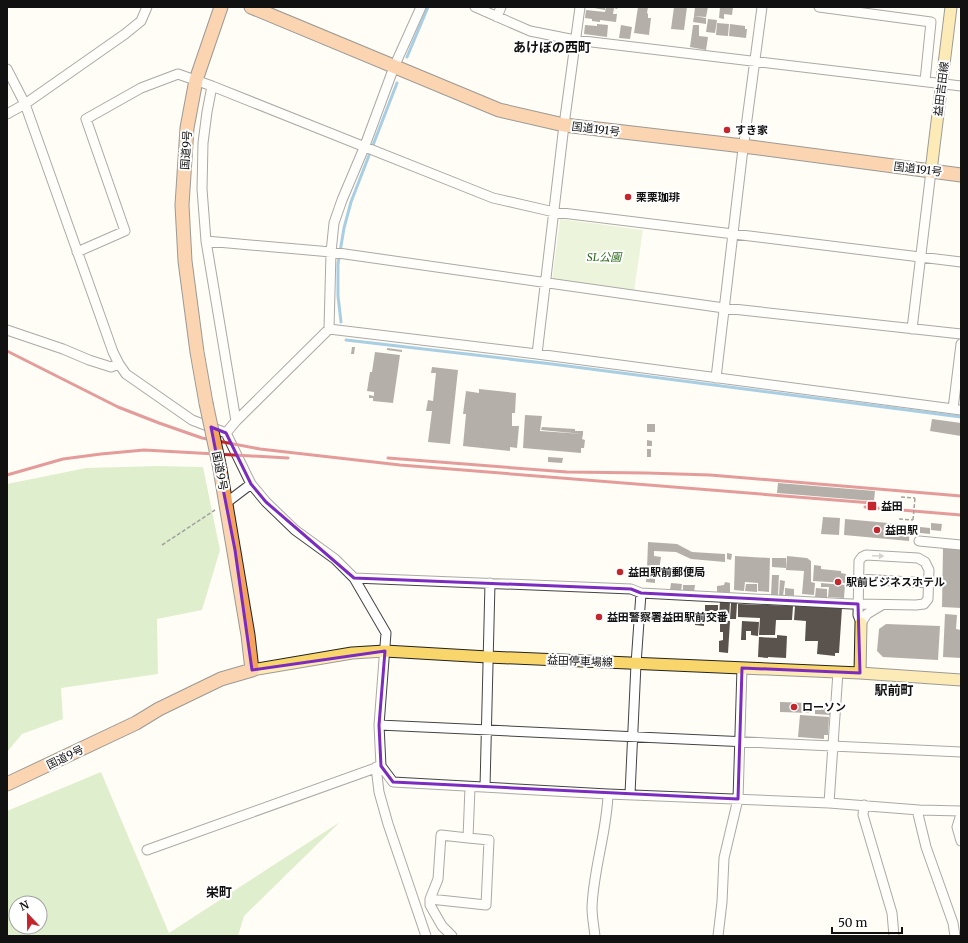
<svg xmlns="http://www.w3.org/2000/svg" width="968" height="943" viewBox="0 0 968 943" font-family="Merriweather,'Noto Sans JP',serif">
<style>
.green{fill:#d5ebbd}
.forest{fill:#b9dc9c;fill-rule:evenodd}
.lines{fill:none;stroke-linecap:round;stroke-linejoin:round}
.stream{stroke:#3f96cf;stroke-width:3}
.building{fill:#5a524d}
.minor-casing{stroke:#444;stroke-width:11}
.major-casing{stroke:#222;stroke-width:13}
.highway-casing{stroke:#222;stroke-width:15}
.path{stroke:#333;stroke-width:1.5;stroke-dasharray:4 2;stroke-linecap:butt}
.minor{stroke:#fff;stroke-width:9}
.major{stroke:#f9d66b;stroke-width:11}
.highway{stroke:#f5a25d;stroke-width:13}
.rail{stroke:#c4262e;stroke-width:3}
.highway-bridge-casing{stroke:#222;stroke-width:15;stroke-linecap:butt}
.path-bridge{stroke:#333;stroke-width:1.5;stroke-dasharray:4 2;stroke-linecap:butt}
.highway-bridge{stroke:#f5a25d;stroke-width:13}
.oneway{fill:#a0a0a0}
.marked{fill:none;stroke:#7b2cbf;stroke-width:3;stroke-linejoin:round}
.poi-dot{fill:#c4262e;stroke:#fff;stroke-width:1.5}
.labels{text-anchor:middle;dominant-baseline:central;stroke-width:4;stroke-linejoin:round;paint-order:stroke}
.street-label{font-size:11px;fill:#111;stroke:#fff}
.poi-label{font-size:11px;font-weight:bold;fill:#111;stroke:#fff;text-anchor:start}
.park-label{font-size:11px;font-style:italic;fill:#2f6b1f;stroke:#fff}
.quarter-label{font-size:13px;font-weight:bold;fill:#111;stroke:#fff}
</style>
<rect width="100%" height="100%" fill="#fffdf5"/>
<path class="green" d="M 560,219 L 643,230 L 634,292 L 552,281 Z"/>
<path class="forest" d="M 158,466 L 203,467 L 220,550 L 202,610 L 157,619 L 158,674 L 61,688 L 63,719 L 22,734 L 7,752 L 7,484 L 86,468 Z
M 101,772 L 169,933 L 340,822 L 244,916 L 238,936 L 7,936 L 7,811 ZM 16,903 L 40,903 L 40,927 L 16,927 Z"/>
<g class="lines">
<path class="stream" d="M 407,57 L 428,7
M 341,322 L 338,296 L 338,264 L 344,228 L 351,202 L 397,83
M 346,340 L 552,364 L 961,417"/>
</g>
<path class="building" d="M 589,7 L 605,7 L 605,10 Z
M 606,7 L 618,7 L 617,9 L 614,8 L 613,14 L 617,14 L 616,22 L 600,20 L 600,22 L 592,21 L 592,19 L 585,18 L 586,10 L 605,12 Z
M 638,7 L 648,7 L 647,13 L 648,14 L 648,18 L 651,18 L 649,35 L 634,33 Z
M 674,7 L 687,7 L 684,30 L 671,29 Z
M 695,7 L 708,7 L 706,17 L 694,16 Z
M 720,7 L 733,7 L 732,15 L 724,14 L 724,19 L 719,18 Z
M 694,16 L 706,18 L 706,24 L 693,22 Z
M 708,19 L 717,20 L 715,33 L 706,32 Z
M 717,23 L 729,24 L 728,36 L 716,35 Z
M 597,24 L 608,25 L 607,37 L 584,34 L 585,25 L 597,26 Z
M 730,24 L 745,26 L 745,29 L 747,29 L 746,38 L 729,36 Z
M 621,25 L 632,27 L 630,39 L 619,38 Z
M 693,25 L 699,25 L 699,36 L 708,37 L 706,50 L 690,47 Z
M 352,347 L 355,347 L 354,354 L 351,354 Z
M 387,348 L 402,350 L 402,352 L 387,350 Z
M 375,352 L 400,355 L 393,403 L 373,401 L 373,398 L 369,398 L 369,395 L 374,396 L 374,392 L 367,391 L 370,372 L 372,372 Z
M 432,367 L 458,370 L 450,444 L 428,442 L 432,411 L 426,411 L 428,400 L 433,401 L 436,373 L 431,373 Z
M 479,389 L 516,393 L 515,413 L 512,413 L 512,426 L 519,426 L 517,448 L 510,447 L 510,451 L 463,446 L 466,414 L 463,414 L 466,391 L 479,393 Z
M 525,415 L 542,416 L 540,431 L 583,434 L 582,439 L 585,440 L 584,448 L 581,448 L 581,453 L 523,448 Z
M 932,419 L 961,423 L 961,436 L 930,431 Z
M 647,424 L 655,424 L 655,432 L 647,432 Z
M 542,427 L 575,429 L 575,431 L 583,431 L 583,434 L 541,430 Z
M 647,440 L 652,441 L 652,446 L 647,446 Z
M 647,449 L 651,449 L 651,457 L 647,457 Z
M 548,457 L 563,458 L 562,463 L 548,462 Z
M 778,483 L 875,491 L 874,501 L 777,493 Z
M 823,517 L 840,518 L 839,535 L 821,534 Z
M 845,519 L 910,525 L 909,541 L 844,535 Z
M 931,523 L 942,524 L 941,531 L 931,530 Z
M 920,527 L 930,528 L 930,534 L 920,533 Z
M 648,542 L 677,544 L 692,552 L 725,554 L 725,562 L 691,559 L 676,552 L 654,551 L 654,556 L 661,557 L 659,570 L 647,569 Z
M 943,548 L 961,549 L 961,608 L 942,607 Z
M 727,553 L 732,554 L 731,560 L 727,559 Z
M 735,556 L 770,558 L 769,592 L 758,591 L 758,583 L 745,582 L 744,591 L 734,590 Z
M 787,556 L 807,558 L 811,561 L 811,582 L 815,583 L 814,595 L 802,594 L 804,571 L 786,570 Z
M 772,558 L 786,558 L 786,568 L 772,567 Z
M 814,565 L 821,566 L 821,569 L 841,571 L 841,573 L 846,574 L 845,583 L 813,581 Z
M 647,571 L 655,571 L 655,583 L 646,582 Z
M 772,575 L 779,575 L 778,595 L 771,595 Z
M 780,580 L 785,581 L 783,596 L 779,595 Z
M 725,582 L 730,583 L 730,593 L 717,592 L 717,586 L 724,585 Z
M 671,583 L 682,584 L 681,591 L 670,590 Z
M 821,583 L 845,585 L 844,598 L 828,597 L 829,587 L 821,587 Z
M 746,584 L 757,584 L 757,592 L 745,591 Z
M 683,585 L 695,585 L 694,592 L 683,591 Z
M 785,588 L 794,589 L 794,596 L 785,595 Z
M 816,588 L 827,589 L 827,598 L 815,597 Z
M 720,601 L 730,602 L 729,619 L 719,618 Z
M 731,603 L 737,603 L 736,619 L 730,619 Z
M 738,604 L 793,606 L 792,620 L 776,620 L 775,635 L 759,635 L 760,618 L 738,617 Z
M 705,605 L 718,605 L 718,620 L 712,619 L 712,617 L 705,616 Z
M 795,606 L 842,608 L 839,653 L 835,653 L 835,656 L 817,654 L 818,641 L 805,641 L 806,621 L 794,620 Z
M 945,614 L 957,615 L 956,629 L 961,630 L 961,658 L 943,657 Z
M 695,619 L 704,620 L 704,626 L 695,625 Z
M 720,620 L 730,621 L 728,653 L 719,652 L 719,641 L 723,640 L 723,632 L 720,632 Z
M 742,621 L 759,622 L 758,636 L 751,635 L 751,631 L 746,631 L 746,640 L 741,640 Z
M 886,624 L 940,626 L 938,660 L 883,657 L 877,651 L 879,629 Z
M 777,635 L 787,636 L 786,658 L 768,657 L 768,658 L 758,657 L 759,637 L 777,638 Z
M 780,702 L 809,703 L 809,713 L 780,712 Z
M 822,705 L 830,705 L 830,715 L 815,714 L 815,710 L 821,710 Z
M 800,715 L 829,717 L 828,735 L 824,735 L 824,739 L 798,737 Z"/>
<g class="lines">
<g class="minor-casing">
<path id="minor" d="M 421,7 L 394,67 L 364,148 L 342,200 L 334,223 L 331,252 L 329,329 L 236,421 L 226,433 L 251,484 L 266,502 L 295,530 L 335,559 L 354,578 L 386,633 L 379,725 L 381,766 L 393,782 L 608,794 L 829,803 L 919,810 L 961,811
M 475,7 L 530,31 L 575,40 L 961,86
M 819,7 L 931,22 L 925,81
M 497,17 L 501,7
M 7,69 L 25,104 L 113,352 L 119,364 L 126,374 L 192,420 L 226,433
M 212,86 L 207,112 L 203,143 L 202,189 L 206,241 L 236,421
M 7,114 L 25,104 L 125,34 L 141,21 L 147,7
M 206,241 L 331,252 L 724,308 L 961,334
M 77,252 L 125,231 L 86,119 L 141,88 L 178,74 L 212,86 L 493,198 L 554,212 L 961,262
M 329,329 L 537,354 L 961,410
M 912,329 L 931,171
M 7,330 L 63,349 L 89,360 L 111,367 L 119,364
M 537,354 L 564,125 L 580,7
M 716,378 L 742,157 L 762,7
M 953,409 L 961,344
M 226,503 L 251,484
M 919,541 L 961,545
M 354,578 L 631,589 L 641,593 L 851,604 L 858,604 L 916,605 L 924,604 L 928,599 L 929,570 L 925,562 L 918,558 L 866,555 L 862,557 L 859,561 L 858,615 L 861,623
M 859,579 L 929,583
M 861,623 L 867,614 L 882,605
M 379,725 L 961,752
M 376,767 L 379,792 L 388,824 L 426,936
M 485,787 L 490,583
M 630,794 L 636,664 L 641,593
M 829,803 L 838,672
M 864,805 L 863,815 L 892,913 L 894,936
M 919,810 L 918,814 L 926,847 L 953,923 L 955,936
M 961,814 L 957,827 L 961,841
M 147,850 L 381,766
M 430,899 L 486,905 L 489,840 L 468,838 L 470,787
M 452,936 L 442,926 L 430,905 L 430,899 L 438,879 L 441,835 L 468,838
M 595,936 C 594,927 592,917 592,908 C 593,870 607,832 608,794
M 718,936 L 722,902 L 724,858 L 738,799 L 742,668"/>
</g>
<g class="major-casing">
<path id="major" d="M 931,171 L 951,7
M 252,670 L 352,653 L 385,651 L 488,657 L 860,673 L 961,680
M 860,673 L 861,623"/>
</g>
<g class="highway-casing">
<path id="highway" d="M 251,7 L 499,110 L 564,125 L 743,146 L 961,175
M 206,403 L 197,352 L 185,261 L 182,205 L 187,128 L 196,80 L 221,7
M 7,784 L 136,723 L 159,709 L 221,679 L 252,670 L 248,635 L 220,469"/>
</g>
<path class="path" d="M 901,497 L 915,498
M 899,519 L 913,520
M 162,545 L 215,510"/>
<use href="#minor" class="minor"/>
<use href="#major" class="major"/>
<use href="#highway" class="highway"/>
<path class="rail" d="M 7,351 L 118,407 L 159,423 L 202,438 L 260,449 L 400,465 L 872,503
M 388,458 L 567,472 L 647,473 L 710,475 L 961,496
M 7,475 L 63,459 L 101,454 L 144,450 L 288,458
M 865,507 L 961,515"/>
<g class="highway-bridge-casing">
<path id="highway-bridge" d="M 206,403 L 220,469"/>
</g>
<path class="path-bridge" d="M 913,520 L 915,498"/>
<use href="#highway-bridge" class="highway-bridge"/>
</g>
<defs><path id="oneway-solid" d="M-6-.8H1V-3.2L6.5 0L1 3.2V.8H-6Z"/></defs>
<use class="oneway" href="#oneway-solid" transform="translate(878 556) rotate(3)"/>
<path d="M0 0H968V943H0ZM 211,427 L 226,433 L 251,484 L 266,502 L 354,578 L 631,589 L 641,593 L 858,604 L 860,673 L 742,668 L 738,799 L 393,782 L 381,766 L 379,725 L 385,651 L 252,670 L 235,550 Z" fill="#fffdf5" fill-opacity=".55" fill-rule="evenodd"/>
<path class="marked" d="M 211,427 L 226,433 L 251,484 L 266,502 L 354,578 L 631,589 L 641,593 L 858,604 L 860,673 L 742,668 L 738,799 L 393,782 L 381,766 L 379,725 L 385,651 L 252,670 L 235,550 Z"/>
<g class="poi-dot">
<circle cx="727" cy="130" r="4"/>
<circle cx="628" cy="197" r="4"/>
<rect x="867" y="501" width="10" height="10" rx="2"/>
<circle cx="877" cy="530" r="4"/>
<circle cx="620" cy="572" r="4"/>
<circle cx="838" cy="582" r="4"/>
<circle cx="599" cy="617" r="4"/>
<circle cx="794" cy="707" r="4"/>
</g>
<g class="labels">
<g class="street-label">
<text transform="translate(941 89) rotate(-83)">益田吉田線</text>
<text transform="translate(596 129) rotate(7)">国道191号</text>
<text transform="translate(186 150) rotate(-86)">国道9号</text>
<text transform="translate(918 169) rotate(7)">国道191号</text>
<text transform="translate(220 471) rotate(79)">国道9号</text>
<text transform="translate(580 661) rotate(2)">益田停車場線</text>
<text transform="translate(65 757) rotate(-26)">国道9号</text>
</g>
<g class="poi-label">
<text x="735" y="130">すき家</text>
<text x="636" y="197">栗栗珈琲</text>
<text x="881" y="506">益田</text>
<text x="885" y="530">益田駅</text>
<text x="628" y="572">益田駅前郵便局</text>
<text x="846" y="582">駅前ビジネスホテル</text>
<text x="607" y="617">益田警察署益田駅前交番</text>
<text x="802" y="707">ローソン</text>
</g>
<g class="park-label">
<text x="604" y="257">SL公園</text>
</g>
<g class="quarter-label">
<text x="552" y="47">あけぼの西町</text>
<text x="894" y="690">駅前町</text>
<text x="219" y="892">栄町</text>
</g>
</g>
<rect width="968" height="943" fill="none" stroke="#111111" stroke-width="16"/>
<g transform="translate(28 915) rotate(338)"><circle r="19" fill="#ffffff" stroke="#a0a0a0"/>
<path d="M0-3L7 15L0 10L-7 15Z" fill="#c4262e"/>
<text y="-6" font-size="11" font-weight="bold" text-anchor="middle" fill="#111111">N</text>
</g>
<path d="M832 927v6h70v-6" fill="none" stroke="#111111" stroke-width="2"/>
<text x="838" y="927" font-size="12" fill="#111111" stroke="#ffffff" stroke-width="3" paint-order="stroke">50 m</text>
</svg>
